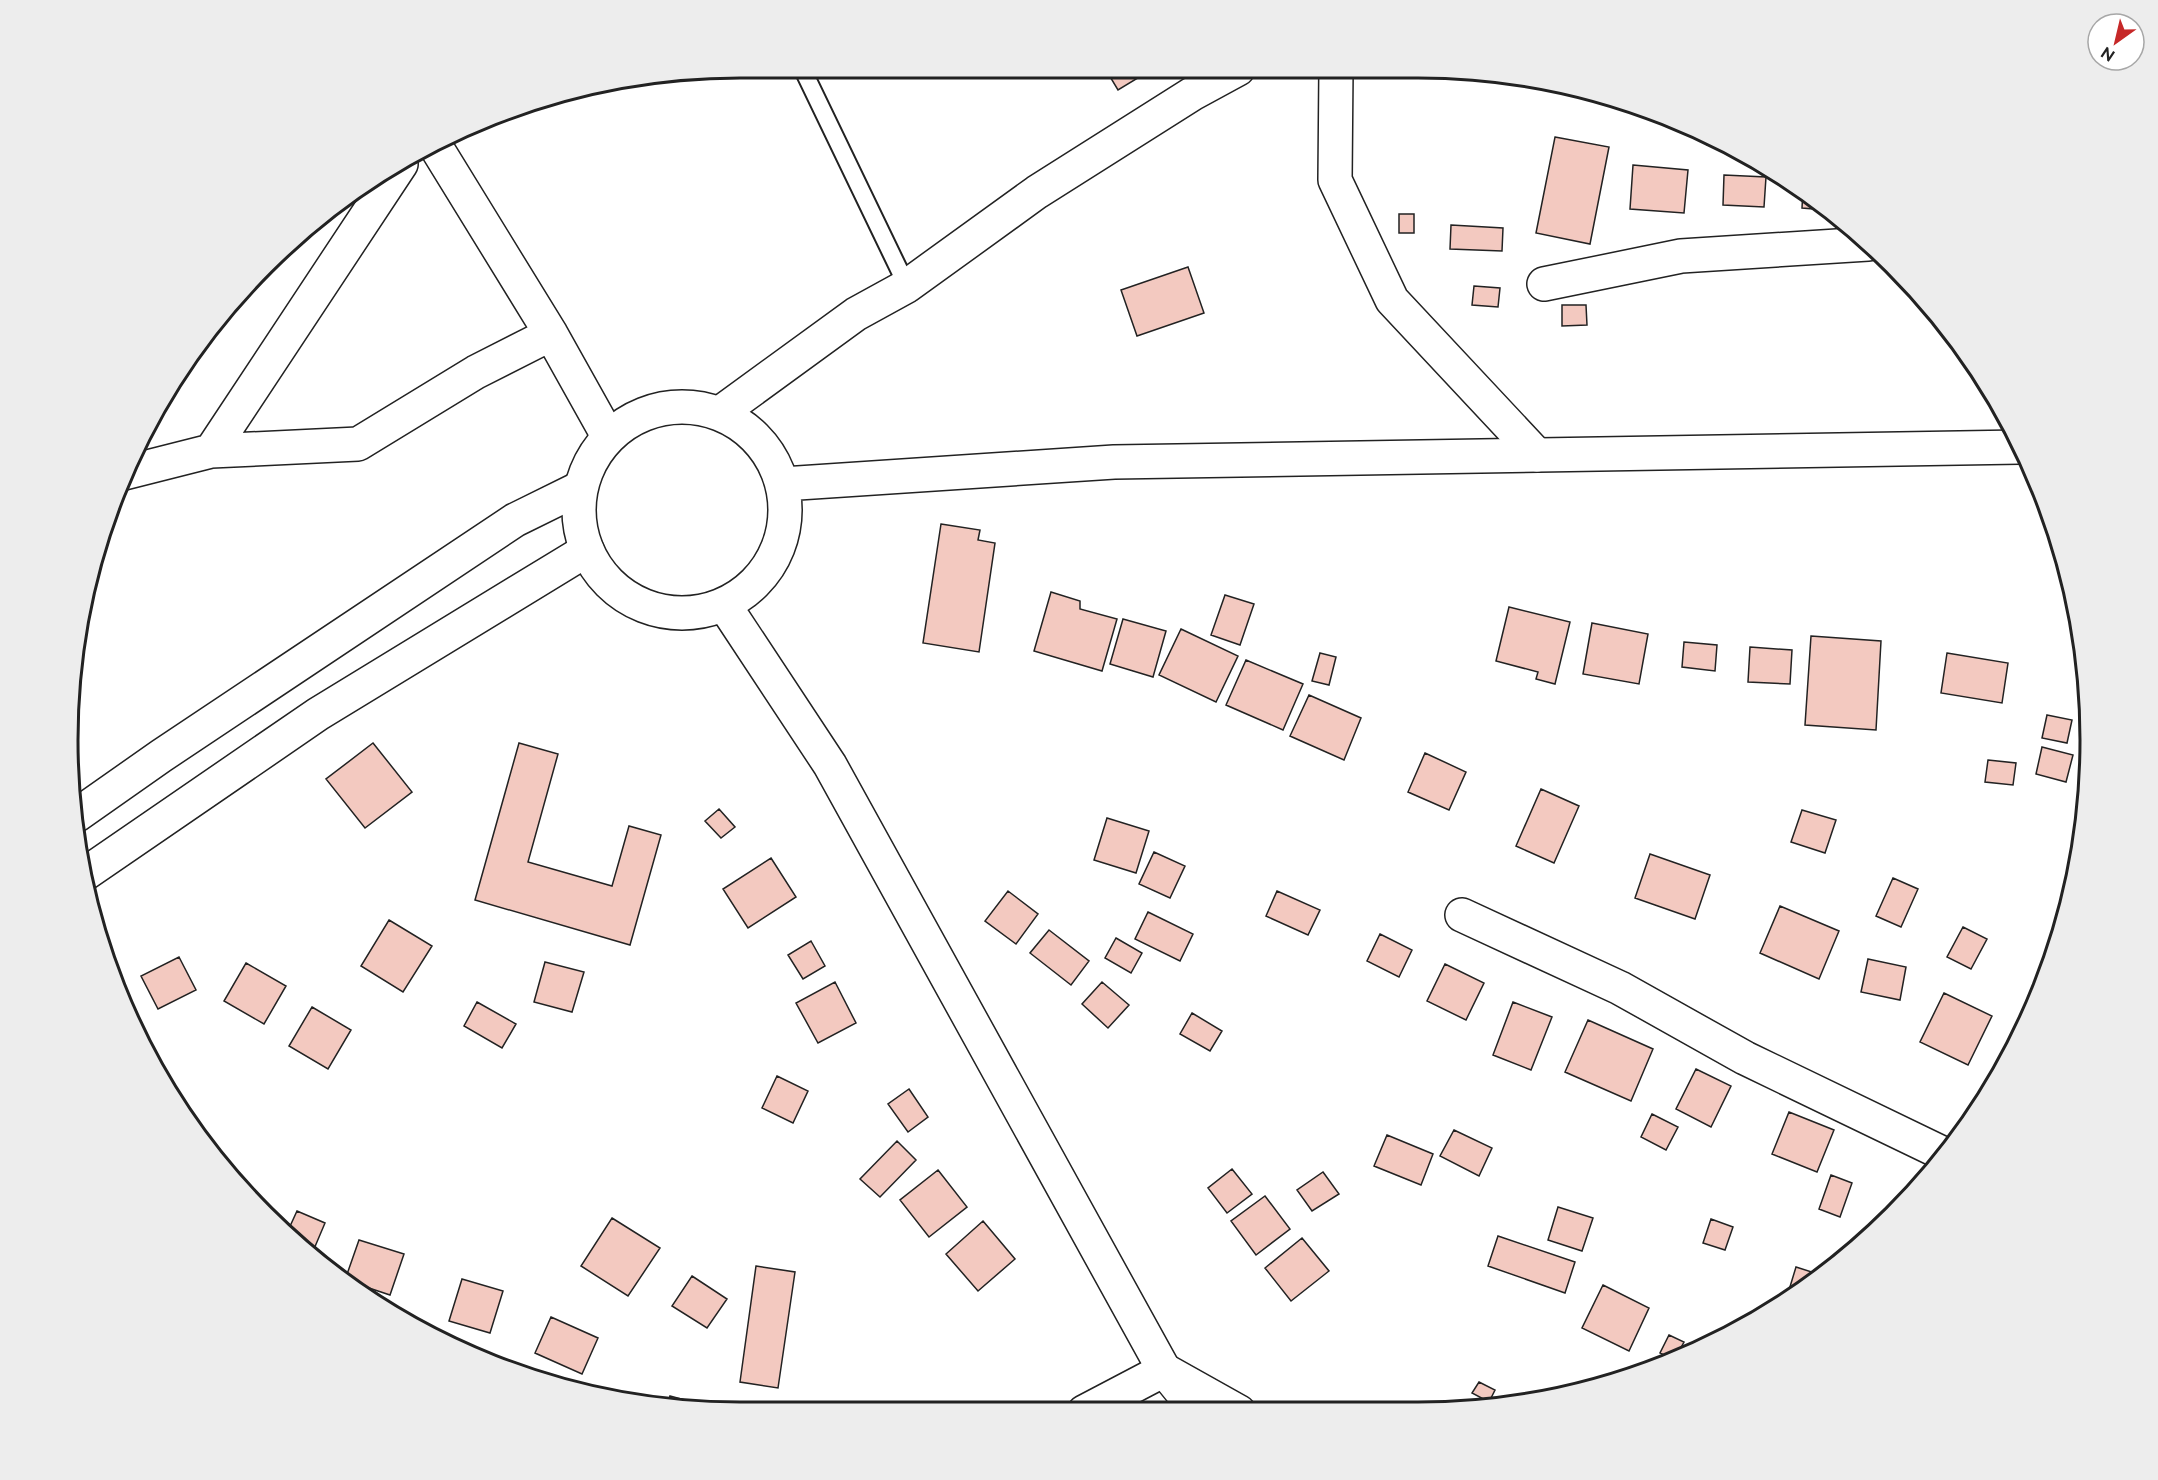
<svg xmlns="http://www.w3.org/2000/svg" width="2158" height="1480" viewBox="0 0 2158 1480" font-family="Raleway,sans-serif">
<style>
.building{fill:#f3c9c0;stroke:#222;stroke-width:1.5}
.lines{fill:none;stroke-linecap:round;stroke-linejoin:round}
.service-casing{stroke:#222;stroke-width:20}
.minor-casing{stroke:#222;stroke-width:36}
.tertiary-casing{stroke:#222;stroke-width:36}
.secondary-casing{stroke:#222;stroke-width:36}
.service{stroke:#fff;stroke-width:16}
.minor{stroke:#fff;stroke-width:33}
.tertiary{stroke:#fff;stroke-width:33}
.secondary{stroke:#fff;stroke-width:33}
.rim{fill:none;stroke:#222;stroke-width:3}
</style>
<rect width="100%" height="100%" fill="#fff"/>
<path class="building" d="M 1411,68 L 1418,68 L 1431,69 L 1417,77 Z
M 1106,70 L 1151,70 L 1118,90 Z
M 1709,135 L 1726,143 L 1725,148 L 1707,145 Z
M 1555,137 L 1609,147 L 1590,244 L 1536,233 Z
M 1633,165 L 1688,170 L 1684,213 L 1630,209 Z
M 1724,175 L 1766,177 L 1764,207 L 1723,205 Z
M 1803,190 L 1827,210 L 1802,208 Z
M 1399,214 L 1414,214 L 1414,233 L 1399,233 Z
M 1451,225 L 1503,228 L 1502,251 L 1450,249 Z
M 1188,267 L 1204,313 L 1137,336 L 1121,290 Z
M 1474,286 L 1500,288 L 1498,307 L 1472,305 Z
M 1562,305 L 1586,305 L 1587,325 L 1562,326 Z
M 941,524 L 980,530 L 978,540 L 995,543 L 979,652 L 923,643 Z
M 1051,592 L 1080,601 L 1080,609 L 1117,619 L 1102,671 L 1034,651 Z
M 1225,595 L 1254,604 L 1240,645 L 1211,635 Z
M 1509,607 L 1570,622 L 1555,684 L 1536,679 L 1538,672 L 1496,661 Z
M 1123,619 L 1166,631 L 1153,677 L 1110,664 Z
M 1592,623 L 1648,634 L 1639,684 L 1583,674 Z
M 1181,629 L 1238,656 L 1216,702 L 1159,675 Z
M 1811,636 L 1881,641 L 1876,730 L 1805,725 Z
M 1684,642 L 1717,645 L 1715,671 L 1682,667 Z
M 1750,647 L 1792,650 L 1790,684 L 1748,682 Z
M 1320,653 L 1336,657 L 1329,685 L 1312,681 Z
M 1947,653 L 2008,663 L 2002,703 L 1941,693 Z
M 1246,660 L 1303,684 L 1283,730 L 1226,705 Z
M 1309,695 L 1361,718 L 1344,760 L 1290,736 Z
M 2047,715 L 2072,720 L 2067,743 L 2042,738 Z
M 373,743 L 412,792 L 365,828 L 326,779 Z
M 519,743 L 558,754 L 528,862 L 612,886 L 629,826 L 661,835 L 630,945 L 475,900 Z
M 2042,747 L 2073,755 L 2066,782 L 2036,774 Z
M 1425,753 L 1466,772 L 1449,810 L 1408,792 Z
M 1988,760 L 2016,763 L 2013,785 L 1985,782 Z
M 1541,789 L 1579,806 L 1554,863 L 1516,846 Z
M 719,809 L 735,827 L 721,838 L 705,821 Z
M 1802,810 L 1836,820 L 1825,853 L 1791,842 Z
M 1107,818 L 1149,831 L 1136,873 L 1094,860 Z
M 1154,852 L 1185,866 L 1170,898 L 1139,884 Z
M 1650,854 L 1710,875 L 1695,919 L 1635,898 Z
M 771,858 L 796,897 L 748,928 L 723,889 Z
M 1893,878 L 1918,889 L 1901,927 L 1876,916 Z
M 1008,891 L 1038,914 L 1016,944 L 985,921 Z
M 1277,891 L 1320,910 L 1308,935 L 1266,916 Z
M 1780,906 L 1839,931 L 1819,979 L 1760,953 Z
M 1148,912 L 1193,934 L 1180,961 L 1135,939 Z
M 389,920 L 432,946 L 403,992 L 361,966 Z
M 1963,927 L 1987,939 L 1971,969 L 1947,957 Z
M 1049,930 L 1089,961 L 1071,985 L 1030,953 Z
M 1380,934 L 1412,950 L 1399,977 L 1367,961 Z
M 1116,938 L 1142,953 L 1131,973 L 1105,958 Z
M 811,941 L 825,966 L 803,979 L 788,955 Z
M 179,957 L 196,990 L 158,1009 L 141,976 Z
M 1868,959 L 1906,967 L 1900,1000 L 1861,992 Z
M 545,962 L 584,972 L 572,1012 L 534,1002 Z
M 246,963 L 286,986 L 264,1024 L 224,1001 Z
M 1445,964 L 1484,983 L 1466,1020 L 1427,1001 Z
M 835,982 L 856,1023 L 818,1043 L 796,1003 Z
M 1102,982 L 1129,1005 L 1108,1028 L 1082,1004 Z
M 1944,993 L 1992,1016 L 1968,1065 L 1920,1042 Z
M 477,1002 L 516,1024 L 502,1048 L 464,1026 Z
M 1513,1002 L 1552,1017 L 1531,1070 L 1493,1055 Z
M 312,1007 L 351,1030 L 328,1069 L 289,1046 Z
M 1192,1013 L 1222,1031 L 1210,1051 L 1180,1034 Z
M 1588,1020 L 1653,1049 L 1631,1101 L 1565,1072 Z
M 1696,1069 L 1731,1086 L 1711,1127 L 1676,1109 Z
M 777,1076 L 808,1091 L 793,1123 L 762,1108 Z
M 909,1089 L 928,1117 L 908,1132 L 888,1104 Z
M 1789,1112 L 1834,1130 L 1817,1172 L 1772,1154 Z
M 1652,1114 L 1678,1127 L 1666,1150 L 1641,1137 Z
M 1454,1130 L 1492,1148 L 1479,1176 L 1440,1156 Z
M 1387,1135 L 1433,1154 L 1421,1185 L 1374,1166 Z
M 897,1141 L 916,1160 L 880,1197 L 860,1179 Z
M 1232,1169 L 1252,1194 L 1227,1213 L 1208,1188 Z
M 938,1170 L 967,1207 L 929,1237 L 900,1200 Z
M 1323,1172 L 1339,1194 L 1312,1211 L 1297,1190 Z
M 1831,1175 L 1852,1183 L 1840,1217 L 1819,1209 Z
M 1265,1196 L 1290,1229 L 1256,1255 L 1231,1221 Z
M 1558,1207 L 1593,1218 L 1582,1251 L 1548,1240 Z
M 297,1211 L 325,1223 L 311,1256 L 286,1235 Z
M 612,1218 L 660,1248 L 628,1296 L 581,1266 Z
M 1711,1219 L 1733,1227 L 1725,1250 L 1703,1243 Z
M 983,1221 L 1015,1259 L 978,1291 L 946,1254 Z
M 1498,1236 L 1575,1262 L 1565,1293 L 1488,1266 Z
M 1302,1238 L 1329,1271 L 1291,1301 L 1265,1268 Z
M 359,1240 L 404,1254 L 390,1295 L 345,1280 Z
M 756,1266 L 795,1272 L 778,1388 L 740,1382 Z
M 1796,1267 L 1821,1275 L 1799,1293 L 1789,1290 Z
M 692,1276 L 727,1299 L 707,1328 L 672,1306 Z
M 462,1279 L 503,1291 L 490,1333 L 449,1321 Z
M 1603,1285 L 1649,1308 L 1629,1351 L 1582,1328 Z
M 551,1317 L 598,1338 L 582,1374 L 535,1353 Z
M 1669,1335 L 1684,1342 L 1674,1360 L 1660,1353 Z
M 1479,1382 L 1495,1390 L 1489,1402 L 1472,1393 Z
M 670,1396 L 715,1408 L 714,1410 L 667,1405 Z"/>
<g class="lines">
<g class="service-casing">
<path id="service" d="M 804,72 L 907,286"/>
</g>
<g class="minor-casing">
<path id="minor" d="M 1336,68 L 1335,180 L 1392,300 L 1537,455
M 436,147 L 551,334 L 608,436
M 1544,284 L 1681,256 L 1868,244
M 211,451 L 401,164
M 124,473 L 211,451 L 358,444 L 476,372 L 551,334
M 1462,915 L 1620,988 L 1745,1058 L 1944,1154
M 1084,1412 L 1164,1370 L 1239,1412"/>
</g>
<g class="tertiary-casing">
<path id="tertiary" d="M 720,413 L 856,314 L 907,286 L 1037,192 L 1192,94 L 1238,69
M 77,815 L 161,756 L 515,520 L 580,488
M 82,876 L 318,714 L 587,550"/>
</g>
<g class="secondary-casing">
<path id="secondary" d="M579 510a103 103 0 1 1 206 0a103 103 0 1 1-206 0Z
M 783,484 L 1114,462 L 2020,447
M 725,606 L 830,765 L 1164,1370 L 1198,1412"/>
</g>
<use href="#service" class="service"/>
<use href="#minor" class="minor"/>
<use href="#tertiary" class="tertiary"/>
<use href="#secondary" class="secondary"/>
</g>
<path d="M0 0H2158V1480H0ZM740 78H1418A662 662 0 0 1 2080 740V740A662 662 0 0 1 1418 1402H740A662 662 0 0 1 78 740V740A662 662 0 0 1 740 78Z" fill="#ededed" fill-rule="evenodd"/>
<path class="rim" d="M740 78H1418A662 662 0 0 1 2080 740V740A662 662 0 0 1 1418 1402H740A662 662 0 0 1 78 740V740A662 662 0 0 1 740 78Z"/>
<g transform="translate(2116 42) rotate(214)"><circle r="28" fill="#ffffff" stroke="#a7a7a7" stroke-width="1.5"/>
<path d="M0-4.5L10 22L0 15L-10 22Z" fill="#c62828"/>
<text y="-9" font-size="16" font-weight="bold" text-anchor="middle" fill="#222222">N</text>
</g>
</svg>
